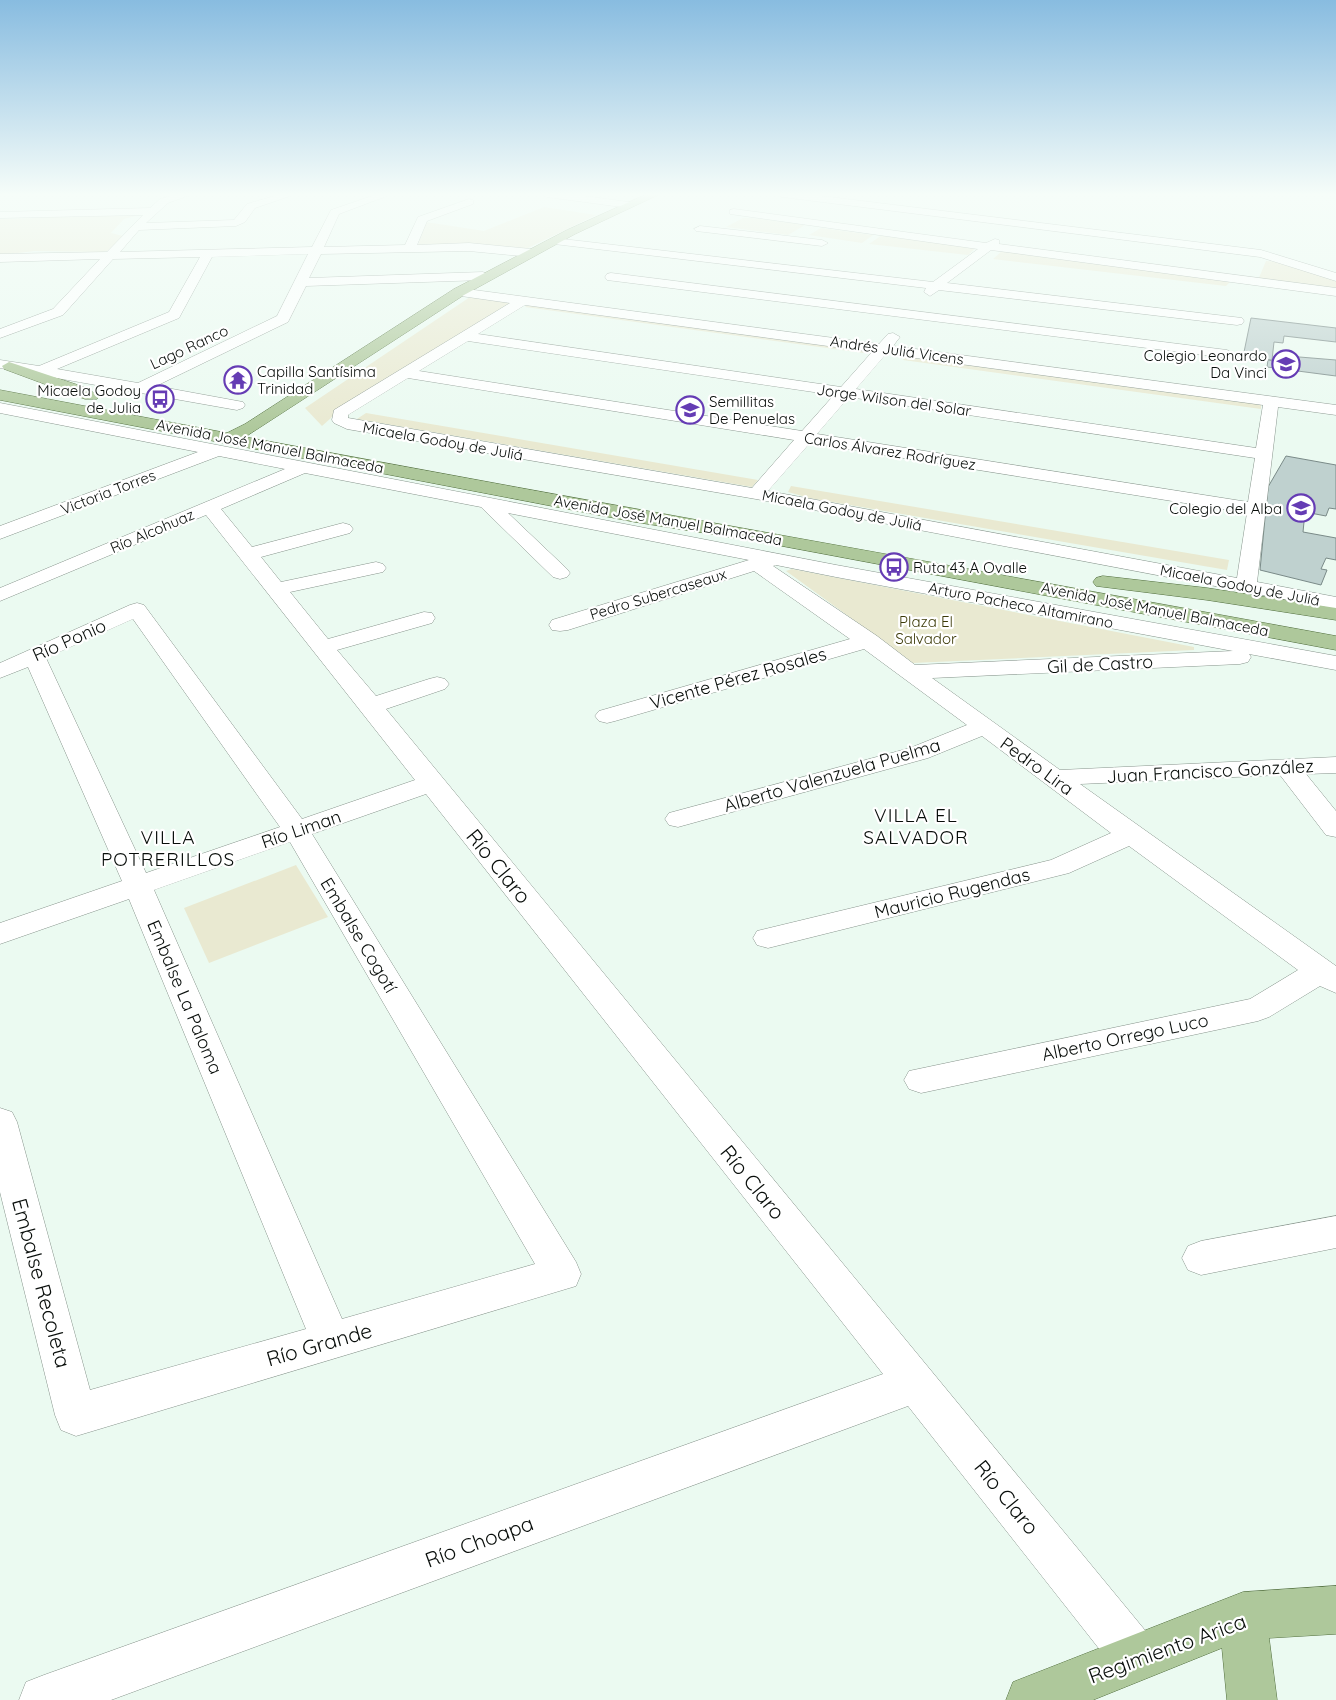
<svg xmlns="http://www.w3.org/2000/svg" width="1336" height="1700" viewBox="0 0 1336 1700" font-family="Quicksand,sans-serif">
<style>
.green{fill:#e9e9d1}
.building{fill:#bfd1cf;stroke:#7a8a88}
.lines{fill:none;stroke-linecap:round;stroke-linejoin:round}
.minor-casing{stroke:#87948c;stroke-width:1}
.major-casing{stroke:#516e3d;stroke-width:1}
.minor{fill:#fff;fill-rule:evenodd}
.major{fill:#aec89b;fill-rule:evenodd}
.labels{text-anchor:middle;dominant-baseline:central;stroke-width:4.5;stroke-linejoin:round;paint-order:stroke}
.far-street-label{font-size:15px;fill:#080d0a;stroke:#fff}
.far-poi-label{font-size:15px;fill:#080d0a;stroke:#fff;text-anchor:end}
.far-park-label{font-size:15px;fill:#3c3a08;stroke:#fff}
.street-label{font-size:18px;fill:#080d0a;stroke:#fff}
.neighbourhood-label{font-size:19px;letter-spacing:1px;fill:#080d0a;stroke:#fff}
.near-street-label{font-size:21px;fill:#080d0a;stroke:#fff}
</style>
<rect width="100%" height="100%" fill="#ebfaf1"/>
<path class="green" d="M 544,207 L 596,215 L 528,248 L 418,245 L 426,222 L 484,231 Z
M 143,214 L 124,219 L 111,233 L 123,236 L 110,250 L 103,252 L 35,251 L 0,255 L 0,219 L 36,218 L 49,215 Z
M 743,218 L 752,218 L 805,225 L 788,235 L 726,227 Z
M 821,228 L 873,235 L 862,243 L 809,235 Z
M 882,235 L 976,248 L 968,255 L 869,244 Z
M 1002,251 L 1231,281 L 1226,286 L 993,259 Z
M 1266,261 L 1281,262 L 1336,279 L 1336,288 L 1258,280 Z
M 470,297 L 511,302 L 335,412 L 331,418 L 322,426 L 305,408 Z
M 530,304 L 867,349 L 864,353 L 525,307 Z
M 906,356 L 1261,404 L 1261,409 L 903,360 Z
M 366,413 L 758,480 L 752,487 L 357,419 Z
M 791,486 L 1229,560 L 1227,570 L 809,498 L 788,492 Z
M 792,569 L 1194,647 L 1194,650 L 913,663 L 786,571 Z
M 296,865 L 328,917 L 209,963 L 184,908 Z"/>
<path class="building" d="M 1251,318 L 1336,328 L 1336,342 L 1284,336 L 1283,343 L 1274,342 L 1272,360 L 1243,357 Z
M 1275,355 L 1336,360 L 1336,376 L 1267,367 L 1268,360 L 1273,361 Z
M 1286,456 L 1336,465 L 1336,509 L 1329,508 L 1326,516 L 1305,512 L 1303,532 L 1336,538 L 1336,560 L 1326,558 L 1321,569 L 1327,570 L 1321,585 L 1260,570 L 1268,487 Z"/>
<g class="lines">
<g class="minor-casing">
<path id="minor" d="M 177,194 L 192,194 L 168,203 L 146,223 L 234,220 L 247,204 L 281,194 L 296,194 L 255,208 L 245,222 L 236,226 L 139,230 L 120,252 L 312,247 L 331,210 L 378,194 L 392,194 L 339,214 L 324,247 L 405,245 L 418,217 L 469,199 L 473,200 L 473,204 L 427,221 L 417,245 L 469,243 L 531,249 L 537,253 L 531,257 L 469,251 L 321,254 L 309,278 L 483,272 L 489,276 L 483,280 L 306,286 L 288,322 L 156,386 L 243,402 L 245,405 L 243,408 L 237,410 L 0,368 L 0,360 L 39,366 L 169,312 L 200,257 L 113,259 L 63,315 L 0,338 L 0,329 L 53,309 L 100,259 L 0,262 L 0,254 L 107,252 L 143,215 L 0,218 L 0,212 L 150,208 L 160,199 ZM 308,254 L 277,316 L 138,383 L 57,369 L 179,318 L 212,257 Z
M 542,194 L 569,194 L 629,202 L 634,205 L 629,208 L 547,197 Z
M 777,194 L 805,194 L 1261,250 L 1336,273 L 1336,281 L 1260,257 L 782,197 Z
M 734,209 L 986,243 L 995,239 L 999,240 L 999,244 L 1336,288 L 1336,296 L 991,250 L 947,283 L 1242,318 L 1244,321 L 1242,324 L 1237,325 L 939,290 L 930,296 L 924,292 L 926,288 L 554,244 L 548,241 L 554,238 L 933,282 L 978,249 L 730,214 L 730,210 Z
M 700,226 L 822,240 L 828,243 L 822,246 L 696,231 L 694,229 Z
M 611,273 L 1227,350 L 1234,354 L 1227,358 L 607,280 L 605,277 L 607,274 Z
M 459,288 L 879,344 L 888,334 L 893,333 L 900,337 L 893,346 L 1336,405 L 1336,415 L 1278,407 L 1257,582 L 1336,597 L 1336,609 L 756,499 L 347,429 L 334,423 L 332,420 L 334,410 L 510,303 L 454,295 L 453,292 L 454,289 ZM 525,305 L 872,352 L 841,387 L 478,334 ZM 468,341 L 834,395 L 802,431 L 419,371 ZM 886,354 L 1263,405 L 1256,448 L 856,389 ZM 408,378 L 794,440 L 752,488 L 348,418 L 348,415 ZM 849,397 L 1255,458 L 1248,502 L 817,434 ZM 810,443 L 1247,513 L 1237,578 L 768,491 Z
M 0,403 L 836,565 L 1336,656 L 1336,670 L 1249,654 L 1251,657 L 1248,662 L 1240,664 L 932,678 L 1060,770 L 1336,757 L 1336,773 L 1306,774 L 1336,811 L 1336,837 L 1326,835 L 1280,775 L 1080,784 L 1336,966 L 1336,993 L 1320,986 L 1269,1017 L 1258,1021 L 921,1093 L 909,1089 L 904,1080 L 909,1071 L 1250,999 L 1298,970 L 1129,846 L 1069,873 L 768,948 L 757,945 L 753,938 L 757,931 L 1051,860 L 1111,833 L 982,736 L 928,758 L 678,827 L 669,825 L 665,819 L 669,813 L 910,748 L 967,725 L 864,649 L 615,721 L 607,723 L 599,721 L 595,716 L 599,711 L 850,639 L 754,571 L 568,630 L 560,631 L 552,630 L 549,625 L 552,620 L 749,560 L 508,513 L 567,569 L 570,573 L 567,577 L 560,579 L 553,577 L 481,507 L 305,473 L 221,509 L 252,547 L 343,523 L 350,525 L 353,529 L 350,533 L 261,557 L 281,582 L 376,562 L 383,564 L 386,568 L 383,572 L 290,592 L 328,639 L 424,612 L 432,613 L 435,618 L 432,623 L 337,650 L 376,696 L 429,679 L 437,677 L 445,679 L 449,684 L 445,689 L 386,709 L 1153,1640 L 1160,1657 L 1153,1674 L 1136,1681 L 1119,1674 L 908,1406 L 111,1700 L 19,1700 L 26,1682 L 44,1675 L 883,1374 L 426,794 L 312,834 L 576,1262 L 581,1274 L 576,1286 L 76,1436 L 61,1430 L 55,1415 L 0,1192 L 0,1108 L 12,1112 L 17,1122 L 90,1390 L 306,1329 L 129,899 L 0,944 L 0,923 L 122,881 L 28,667 L 0,678 L 0,663 L 130,605 L 137,603 L 144,605 L 302,819 L 415,780 L 206,515 L 0,601 L 0,588 L 285,469 L 219,456 L 0,539 L 0,526 L 198,452 L 0,413 ZM 776,565 L 836,577 L 1233,651 L 915,665 L 877,636 L 773,566 ZM 133,619 L 280,827 L 146,873 L 46,658 ZM 290,842 L 535,1264 L 342,1319 L 154,890 Z
M 1336,1216 L 1336,1248 L 1201,1275 L 1188,1270 L 1182,1258 L 1188,1246 L 1201,1241 Z"/>
</g>
<g class="major-casing">
<path id="major" d="M 647,194 L 660,194 L 575,234 L 464,295 L 245,437 C 608,505 972,569 1336,636 L 1336,650 L 755,541 L 635,522 L 0,400 L 0,390 L 227,433 L 245,424 L 454,289 L 567,230 Z
M 9,362 L 84,387 L 99,396 L 97,399 L 85,399 L 4,369 L 2,366 Z
M 1103,576 L 1207,588 L 1336,608 L 1336,620 L 1207,600 L 1096,586 L 1093,582 L 1096,578 Z
M 1336,1586 L 1336,1634 L 1269,1638 L 1277,1700 L 1227,1700 L 1222,1648 L 1093,1700 L 1006,1700 L 1013,1682 L 1243,1592 Z"/>
</g>
<use href="#minor" class="minor"/>
<use href="#major" class="major"/>
</g>
<linearGradient id="sky" x2="0" y2="1"><stop stop-color="#88bce0"/><stop offset="0.45" stop-color="#f6fdf9"/><stop offset="1" stop-color="#f6fdf9" stop-opacity="0"/></linearGradient>
<rect width="1336" height="432" fill="url(#sky)"/>
<defs>
<g id="school-ring" transform="scale(1.4375)"><circle r="9.5" fill="#fff" stroke="#653cb4" stroke-width="1.5"/><path d="M0-5L7-2L0 1L-7-2ZM-4 1L0 2.5L4 1V4Q0 6-4 4Z" fill="#653cb4"/></g>
<g id="temple-ring" transform="scale(1.4375)"><circle r="9.5" fill="#fff" stroke="#653cb4" stroke-width="1.5"/><path d="M0-6L5-2H3V0L6.5 2.5H4V6H1.5V3h-3V6H-4V2.5H-6.5L-3 0V-2H-5Z" fill="#653cb4"/></g>
<g id="bus-ring" transform="scale(1.4375)"><circle r="9.5" fill="#fff" stroke="#653cb4" stroke-width="1.5"/><path d="M-5-6H5V4H4V6H2V4H-2V6H-4V4H-5ZM-3.5-4V0h7V-4ZM-3.5 1.2v1.5H-2V1.2ZM2 1.2v1.5H3.5V1.2Z" fill="#653cb4"/></g>
</defs>
<g fill-rule="evenodd">
<use href="#school-ring" x="1286" y="364"/>
<use href="#temple-ring" x="238" y="380"/>
<use href="#bus-ring" x="160" y="399"/>
<use href="#school-ring" x="690" y="410"/>
<use href="#school-ring" x="1301" y="508"/>
<use href="#bus-ring" x="894" y="567"/>
</g>
<g class="labels">
<g class="far-street-label">
<text transform="translate(189 347) rotate(-25)">Lago Ranco</text>
<text transform="translate(897 350) rotate(8)">Andrés Juliá Vicens</text>
<text transform="translate(894 400) rotate(8)">Jorge Wilson del Solar</text>
<text transform="translate(443 441) rotate(10)">Micaela Godoy de Juliá</text>
<text transform="translate(270 446) rotate(11)">Avenida José Manuel Balmaceda</text>
<text transform="translate(890 451) rotate(9)">Carlos Álvarez Rodríguez</text>
<text transform="translate(108 492) rotate(-21)">Victoria Torres</text>
<text transform="translate(842 510) rotate(11)">Micaela Godoy de Juliá</text>
<text transform="translate(668 520) rotate(10)">Avenida José Manuel Balmaceda</text>
<text transform="translate(152 531) rotate(-23)">Río Alcohuaz</text>
<text transform="translate(1240 585) rotate(11)">Micaela Godoy de Juliá</text>
<text transform="translate(658 594) rotate(-17)">Pedro Subercaseaux</text>
<text transform="translate(1021 605) rotate(11)">Arturo Pacheco Altamirano</text>
<text transform="translate(1155 609) rotate(11)">Avenida José Manuel Balmaceda</text>
</g>
<g class="far-poi-label">
<text x="1267" y="355">Colegio Leonardo<tspan x="1267" dy="17">Da Vinci</tspan></text>
<text x="257" y="371" text-anchor="start">Capilla Santísima<tspan x="257" dy="17">Trinidad</tspan></text>
<text x="141" y="390">Micaela Godoy<tspan x="141" dy="17">de Julia</tspan></text>
<text x="709" y="401" text-anchor="start">Semillitas<tspan x="709" dy="17">De Penuelas</tspan></text>
<text x="1282" y="508">Colegio del Alba</text>
<text x="913" y="567" text-anchor="start">Ruta 43 A Ovalle</text>
</g>
<g class="far-park-label">
<text x="926" y="621">Plaza El<tspan x="926" dy="17">Salvador</tspan></text>
</g>
<g class="street-label">
<text transform="translate(69 640) rotate(-24)">Río Ponio</text>
<text transform="translate(1100 664) rotate(-3)">Gil de Castro</text>
<text transform="translate(738 678) rotate(-16)">Vicente Pérez Rosales</text>
<text transform="translate(1037 766) rotate(36)">Pedro Lira</text>
<text transform="translate(1210 771) rotate(-3)">Juan Francisco González</text>
<text transform="translate(832 775) rotate(-16)">Alberto Valenzuela Puelma</text>
<text transform="translate(301 829) rotate(-19)">Río Liman</text>
<text transform="translate(952 893) rotate(-14)">Mauricio Rugendas</text>
<text transform="translate(359 935) rotate(59)">Embalse Cogotí</text>
<text transform="translate(185 997) rotate(67)">Embalse La Paloma</text>
<text transform="translate(1125 1037) rotate(-12)">Alberto Orrego Luco</text>
</g>
<g class="neighbourhood-label">
<text x="916" y="815">VILLA EL<tspan x="916" dy="22">SALVADOR</tspan></text>
<text x="168" y="837">VILLA<tspan x="168" dy="22">POTRERILLOS</tspan></text>
</g>
<g class="near-street-label">
<text transform="translate(499 866) rotate(51)">Río Claro</text>
<text transform="translate(753 1182) rotate(51)">Río Claro</text>
<text transform="translate(42 1283) rotate(75)">Embalse Recoleta</text>
<text transform="translate(319 1344) rotate(-16)">Río Grande</text>
<text transform="translate(1007 1497) rotate(51)">Río Claro</text>
<text transform="translate(479 1541) rotate(-20)">Río Choapa</text>
<text transform="translate(1167 1648) rotate(-20)">Regimiento Arica</text>
</g>
</g>
</svg>
